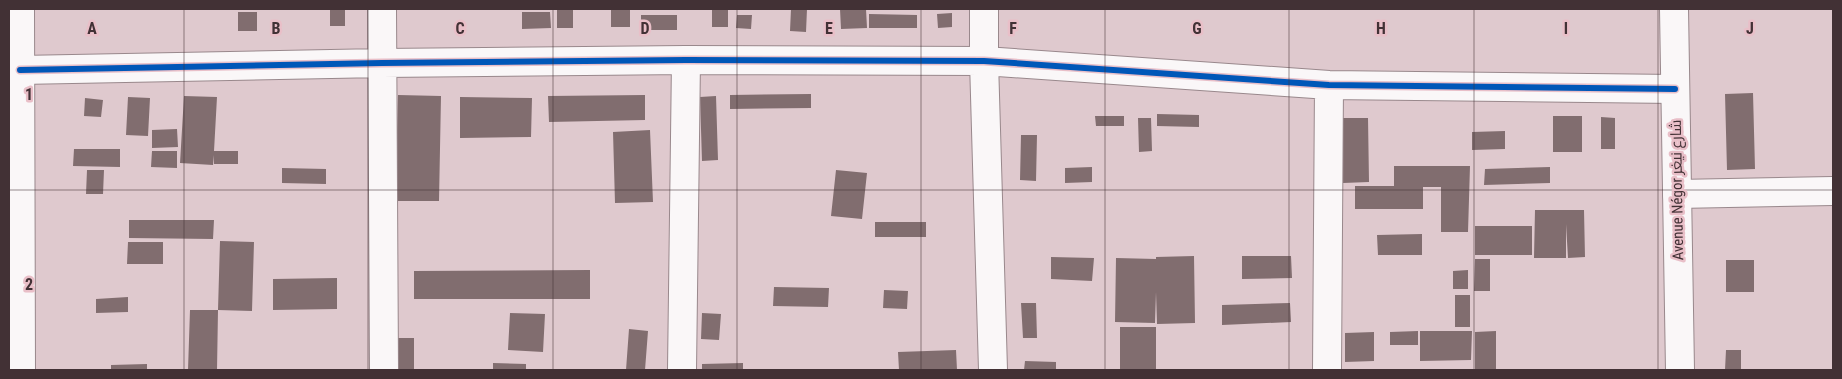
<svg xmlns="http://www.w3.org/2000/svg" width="1842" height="379" viewBox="0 0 1842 379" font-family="'Roboto Condensed',Cairo,sans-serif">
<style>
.building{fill:#816d6f}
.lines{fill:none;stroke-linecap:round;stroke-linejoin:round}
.street-casing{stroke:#99888c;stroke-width:30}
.secondary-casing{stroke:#99888c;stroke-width:30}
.street{stroke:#faf7f8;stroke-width:28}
.secondary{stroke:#faf7f8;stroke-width:28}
.cycleway-casing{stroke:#e9bfc8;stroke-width:9}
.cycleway{stroke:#0057b8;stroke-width:6}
.grid{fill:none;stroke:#423135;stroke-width:1;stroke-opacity:0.55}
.labels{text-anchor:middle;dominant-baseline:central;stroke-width:5;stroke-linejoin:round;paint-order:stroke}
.street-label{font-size:15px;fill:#423135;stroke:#e9bfc8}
.grid-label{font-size:16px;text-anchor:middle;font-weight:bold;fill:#423135;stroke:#e9bfc8;stroke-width:5;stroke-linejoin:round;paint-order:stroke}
</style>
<rect width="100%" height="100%" fill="#dfc9ce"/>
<path class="building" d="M 330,9 L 345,9 L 345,26 L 330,26 Z
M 557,9 L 573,9 L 573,28 L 557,28 Z
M 611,9 L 630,9 L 630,27 L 611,27 Z
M 712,9 L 728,9 L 728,27 L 712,27 Z
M 791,9 L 807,9 L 806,32 L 790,31 Z
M 840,9 L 866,9 L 867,28 L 841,29 Z
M 238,12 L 257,12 L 257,31 L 238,31 Z
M 522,12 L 550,12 L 551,28 L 522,29 Z
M 952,13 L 952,27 L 938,28 L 937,14 Z
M 869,14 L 917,15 L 917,28 L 869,28 Z
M 641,15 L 677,15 L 677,30 L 641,30 Z
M 737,15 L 752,15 L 751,29 L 736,28 Z
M 1753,93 L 1755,169 L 1727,170 L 1725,94 Z
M 811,94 L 811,108 L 730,109 L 730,95 Z
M 398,95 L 441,96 L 439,201 L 395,201 Z
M 645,95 L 645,120 L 549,122 L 548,96 Z
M 184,96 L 217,97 L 214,151 L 238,151 L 238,164 L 214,164 L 214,155 L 213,165 L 180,163 Z
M 716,96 L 718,160 L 702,161 L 700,97 Z
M 128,97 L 150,98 L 148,136 L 126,135 Z
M 460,97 L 532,98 L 531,137 L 460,138 Z
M 85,98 L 103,100 L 101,117 L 84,116 Z
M 1157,114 L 1199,115 L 1199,127 L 1157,126 Z
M 1095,116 L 1124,116 L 1124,126 L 1096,126 Z
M 1553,116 L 1582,116 L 1582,152 L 1553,152 Z
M 1601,117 L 1615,118 L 1615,149 L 1601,149 Z
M 1138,118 L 1151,118 L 1152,151 L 1139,152 Z
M 1341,118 L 1368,118 L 1369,182 L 1343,183 Z
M 177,129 L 178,147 L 152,148 L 152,130 Z
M 650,130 L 653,202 L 615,203 L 613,132 Z
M 1505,131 L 1505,149 L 1472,150 L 1472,132 Z
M 1021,135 L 1037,135 L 1036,181 L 1020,180 Z
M 74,149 L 120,149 L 120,167 L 73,166 Z
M 152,151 L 177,151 L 177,168 L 151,167 Z
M 1394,166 L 1470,166 L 1468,232 L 1441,232 L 1441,187 L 1423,187 L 1423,209 L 1355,209 L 1355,186 L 1394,186 Z
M 1092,167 L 1092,182 L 1065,183 L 1065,168 Z
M 1550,167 L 1550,183 L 1484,185 L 1485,169 Z
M 282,168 L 326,169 L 326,184 L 282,183 Z
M 87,170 L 104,170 L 103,194 L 86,194 Z
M 836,170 L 867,173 L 862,219 L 831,216 Z
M 1535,210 L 1584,210 L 1585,257 L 1568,258 L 1566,224 L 1566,258 L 1534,258 Z
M 129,220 L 214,220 L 213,239 L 129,238 Z
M 875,222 L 926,222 L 926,237 L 875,237 Z
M 1475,226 L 1532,226 L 1532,255 L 1475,255 Z
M 1422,234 L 1422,255 L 1378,255 L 1377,235 Z
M 220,241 L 254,242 L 252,311 L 218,310 Z
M 128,242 L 163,242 L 163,264 L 127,264 Z
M 1194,256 L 1195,323 L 1157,324 L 1156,292 L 1155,323 L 1115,322 L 1116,258 L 1156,259 L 1156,257 Z
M 1242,256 L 1291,256 L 1292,278 L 1242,279 Z
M 1051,257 L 1094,258 L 1092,281 L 1051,279 Z
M 1475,259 L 1490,259 L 1490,291 L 1474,291 Z
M 1726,260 L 1754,260 L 1754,292 L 1726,292 Z
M 590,270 L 590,299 L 414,299 L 414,271 Z
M 1468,270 L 1468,289 L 1453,289 L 1453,271 Z
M 337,278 L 337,309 L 273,310 L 273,279 Z
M 774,287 L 829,288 L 828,307 L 773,306 Z
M 884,290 L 908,291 L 907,309 L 883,308 Z
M 1455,295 L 1470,295 L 1470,327 L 1455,327 Z
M 128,297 L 128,312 L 96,313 L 96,299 Z
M 1021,303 L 1036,303 L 1037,338 L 1023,338 Z
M 1290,303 L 1291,322 L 1222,325 L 1222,305 Z
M 190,310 L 218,310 L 217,370 L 188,370 Z
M 510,313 L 545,314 L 543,352 L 508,350 Z
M 702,313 L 721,314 L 719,340 L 701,339 Z
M 1120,327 L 1156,327 L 1156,370 L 1120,370 Z
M 629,329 L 648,331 L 645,370 L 626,370 Z
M 1418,331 L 1418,345 L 1390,345 L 1390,332 Z
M 1420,331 L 1472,331 L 1471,360 L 1420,361 Z
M 1496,331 L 1496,370 L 1475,370 L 1475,332 Z
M 1374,332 L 1374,361 L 1345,362 L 1345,333 Z
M 398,338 L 414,338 L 414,370 L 398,370 Z
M 956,350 L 957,370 L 899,370 L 898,352 Z
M 1726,350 L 1741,350 L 1741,370 L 1725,370 Z
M 1025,361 L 1056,362 L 1056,370 L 1024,370 Z
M 493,363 L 526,364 L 526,370 L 493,370 Z
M 743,363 L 743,370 L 702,370 L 702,364 Z
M 147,364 L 147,370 L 111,370 L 111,365 Z"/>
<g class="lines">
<g class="street-casing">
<path id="street" d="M 382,9 L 384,370
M 984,9 L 984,61 L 993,370
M 20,70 L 382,63 L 686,60 L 984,61 L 1329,85 L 1675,89
M 1677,194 L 1833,191
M 682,370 L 686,60
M 1327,370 L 1329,85"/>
</g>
<g class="secondary-casing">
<path id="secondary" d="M 20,9 L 21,370
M 1674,9 L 1680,370"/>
</g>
<use href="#street" class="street"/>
<use href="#secondary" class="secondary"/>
<g class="cycleway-casing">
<path id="cycleway" d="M 20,70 L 382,63 L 686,60 L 984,61 L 1329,85 L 1675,89"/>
</g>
<use href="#cycleway" class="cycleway"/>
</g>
<path class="grid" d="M 184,9 L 184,370M 368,9 L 368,370M 553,9 L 553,370M 737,9 L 737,370M 921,9 L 921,370M 1105,9 L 1105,370M 1289,9 L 1289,370M 1474,9 L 1474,370M 1658,9 L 1658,370M 9,190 L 1833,190"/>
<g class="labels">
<g class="street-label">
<text transform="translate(1677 190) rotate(-91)">Avenue Négor شارع نيغر</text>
</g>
</g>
<g class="grid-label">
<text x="92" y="34">A</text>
<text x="276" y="34">B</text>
<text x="460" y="34">C</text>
<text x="645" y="34">D</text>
<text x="829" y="34">E</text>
<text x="1013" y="34">F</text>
<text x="1197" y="34">G</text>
<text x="1381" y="34">H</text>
<text x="1566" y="34">I</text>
<text x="1750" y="34">J</text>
<text x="29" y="100">1</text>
<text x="29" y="290">2</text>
</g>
<rect width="1842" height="379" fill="none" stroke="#423135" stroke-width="20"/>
</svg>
